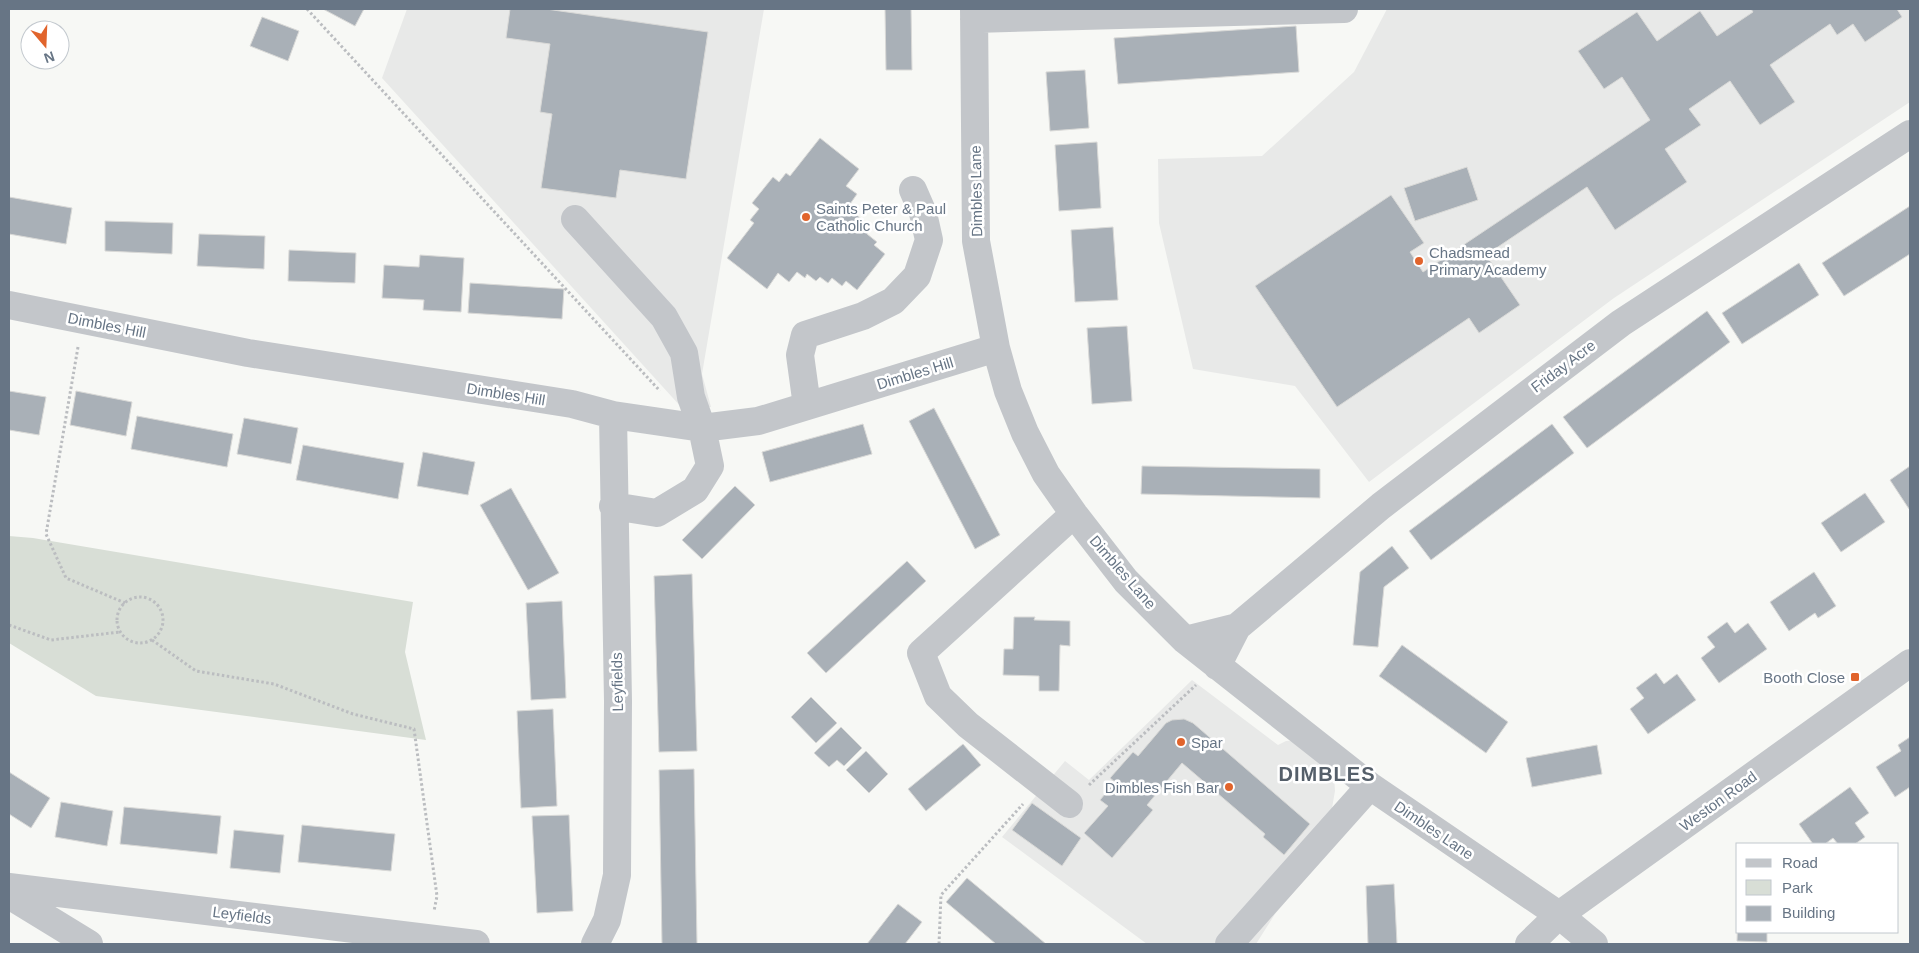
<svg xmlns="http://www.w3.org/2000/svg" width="1919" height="953" viewBox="0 0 1919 953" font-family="Helvetica,sans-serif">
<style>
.built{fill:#e8e9e8}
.green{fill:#d8ded6}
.building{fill:#a9b0b7;stroke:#d9d9d7}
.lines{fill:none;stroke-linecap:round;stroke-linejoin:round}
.path{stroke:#bbbdc0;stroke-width:3;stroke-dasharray:2.5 2.5;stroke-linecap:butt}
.minor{stroke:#c3c6ca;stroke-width:28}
.poi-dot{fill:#e1642c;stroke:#fff;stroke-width:2}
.labels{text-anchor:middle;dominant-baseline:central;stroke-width:5;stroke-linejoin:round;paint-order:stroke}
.street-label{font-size:15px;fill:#677585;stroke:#fff}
.poi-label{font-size:15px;fill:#677585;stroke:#fff;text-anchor:start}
.district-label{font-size:20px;font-weight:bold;letter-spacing:1px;fill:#555f6a;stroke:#fff}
</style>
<rect width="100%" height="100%" fill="#f7f8f5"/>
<path class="built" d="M 407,9 L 764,9 L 702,374 L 711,407 L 682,408 L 382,78 Z
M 1387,9 L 1910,9 L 1910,102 L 1614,298 L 1369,482 L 1295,386 L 1193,369 L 1159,223 L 1158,159 L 1262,156 L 1354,72 Z
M 1192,680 L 1278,745 L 1286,741 L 1299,740 L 1329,766 L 1334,776 L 1335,791 L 1332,808 L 1352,824 L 1275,914 L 1256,944 L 1147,944 L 1002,837 L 1065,761 L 1089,780 Z"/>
<path class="green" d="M 9,536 L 33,538 L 413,602 L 405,652 L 426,740 L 96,696 L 9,643 Z"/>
<path class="building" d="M 323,9 L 364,9 L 355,26 Z
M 510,9 L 546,9 L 708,32 L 686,179 L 620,170 L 616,198 L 541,188 L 552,114 L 540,112 L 550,44 L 506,38 Z
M 885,9 L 911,9 L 912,70 L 886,70 Z
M 1751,9 L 1897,9 L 1902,17 L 1865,42 L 1853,24 L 1837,35 L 1830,24 L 1770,65 L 1795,102 L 1760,125 L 1730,81 L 1689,109 L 1701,125 L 1665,149 L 1687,182 L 1615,230 L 1587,187 L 1486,255 L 1520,305 L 1479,333 L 1469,318 L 1337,407 L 1255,286 L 1391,195 L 1424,243 L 1410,252 L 1423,272 L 1650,120 L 1622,77 L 1604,89 L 1578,51 L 1637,12 L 1657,41 L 1700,11 L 1717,36 L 1753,12 Z
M 262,17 L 299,31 L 288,61 L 250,46 Z
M 1296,26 L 1299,72 L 1118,84 L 1114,38 Z
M 1085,70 L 1089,128 L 1050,131 L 1046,72 Z
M 820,138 L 859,169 L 846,186 L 857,194 L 850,204 L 858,209 L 854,213 L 863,220 L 860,224 L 869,231 L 867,234 L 877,242 L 874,245 L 885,254 L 857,290 L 846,281 L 842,286 L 832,278 L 828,283 L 820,277 L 816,281 L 807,274 L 805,278 L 797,272 L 789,282 L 778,273 L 767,289 L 727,258 L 754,223 L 750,220 L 759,209 L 752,203 L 773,177 L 779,182 L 786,173 L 790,176 Z
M 1097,142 L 1101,208 L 1059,211 L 1055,145 Z
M 1467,167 L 1478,200 L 1415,221 L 1404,188 Z
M 9,197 L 72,208 L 66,244 L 9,234 Z
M 1910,206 L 1910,254 L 1844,296 L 1822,263 Z
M 105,221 L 173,223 L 172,254 L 105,251 Z
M 1113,227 L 1118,300 L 1075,302 L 1071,230 Z
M 199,234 L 265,236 L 264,269 L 197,266 Z
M 289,250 L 356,253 L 355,283 L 288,281 Z
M 420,255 L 464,258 L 461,312 L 423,310 L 424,300 L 382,298 L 384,265 L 419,267 Z
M 1799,263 L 1819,295 L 1742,344 L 1722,313 Z
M 470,283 L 564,289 L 562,319 L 468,313 Z
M 1707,311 L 1730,342 L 1587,448 L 1563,417 Z
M 1127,326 L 1132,401 L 1092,404 L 1087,328 Z
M 9,391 L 46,397 L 39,435 L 9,430 Z
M 76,391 L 132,402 L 126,436 L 70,425 Z
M 934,408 L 1000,535 L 975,549 L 909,421 Z
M 137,416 L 233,434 L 227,467 L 131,449 Z
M 244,418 L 298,428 L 291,464 L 237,454 Z
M 863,424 L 872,454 L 770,482 L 762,452 Z
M 1552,424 L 1574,453 L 1431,560 L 1409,531 Z
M 303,445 L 404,463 L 398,499 L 296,480 Z
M 423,452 L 475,462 L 468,495 L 417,486 Z
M 1142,466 L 1320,469 L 1320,498 L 1141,494 Z
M 1910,466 L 1910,508 L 1909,509 L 1890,480 Z
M 735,486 L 755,505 L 702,559 L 682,540 Z
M 511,488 L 559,573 L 528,590 L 480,505 Z
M 1865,493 L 1885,522 L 1841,552 L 1821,523 Z
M 1392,546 L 1409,568 L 1384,587 L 1378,647 L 1353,645 L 1360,572 Z
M 907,561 L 926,581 L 826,673 L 807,653 Z
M 1814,572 L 1836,606 L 1818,618 L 1815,613 L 1789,631 L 1770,602 Z
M 692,574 L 697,751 L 659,752 L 654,576 Z
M 562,601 L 566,698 L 531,700 L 526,603 Z
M 1014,617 L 1035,617 L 1034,620 L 1070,621 L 1070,646 L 1060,645 L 1059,691 L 1039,691 L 1039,676 L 1003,675 L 1004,649 L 1013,649 Z
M 1727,622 L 1735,633 L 1748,623 L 1767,649 L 1719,683 L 1701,658 L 1715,647 L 1707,637 Z
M 1402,645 L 1508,722 L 1486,753 L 1379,676 Z
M 1656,673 L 1664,684 L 1677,674 L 1696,700 L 1648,734 L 1630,709 L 1644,698 L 1636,688 Z
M 811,697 L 837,723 L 816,743 L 791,717 Z
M 553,709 L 557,806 L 521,808 L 517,711 Z
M 1184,719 L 1193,723 L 1310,824 L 1284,855 L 1263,837 L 1265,834 L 1182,763 L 1147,805 L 1153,810 L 1112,858 L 1084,833 L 1108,806 L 1100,800 L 1115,782 L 1110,778 L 1133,752 L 1138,756 L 1166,723 L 1172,720 Z
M 841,727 L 862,748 L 844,766 L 837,760 L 829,767 L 814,753 Z
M 1910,737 L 1910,787 L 1895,797 L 1876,767 L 1901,751 L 1898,745 Z
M 963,744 L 981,765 L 926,811 L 908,789 Z
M 1597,745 L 1602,774 L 1532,787 L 1526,758 Z
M 866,751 L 888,774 L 869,793 L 846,770 Z
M 694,769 L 697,944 L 662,944 L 659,770 Z
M 9,772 L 50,798 L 31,828 L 9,814 Z
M 1850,787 L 1869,813 L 1855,823 L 1865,837 L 1855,844 L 1838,844 L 1833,838 L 1825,844 L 1813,844 L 1799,824 Z
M 61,802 L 113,811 L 107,846 L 55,837 Z
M 1032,803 L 1081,838 L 1062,866 L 1012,830 Z
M 124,807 L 221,816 L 217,854 L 120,844 Z
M 569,815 L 573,911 L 537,913 L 532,816 Z
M 302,825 L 395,834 L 391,871 L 298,862 Z
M 234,830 L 284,835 L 280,873 L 230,868 Z
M 967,878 L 1046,944 L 996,944 L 946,902 Z
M 1394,884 L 1397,944 L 1368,944 L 1366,886 Z
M 898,904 L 922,922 L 905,944 L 867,944 Z
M 1738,908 L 1738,932 L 1767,932 L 1767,942 L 1737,941 Z"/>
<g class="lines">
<path class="path" d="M 307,9 L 660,391
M 78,347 L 46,534 L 66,578 L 125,603
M117 620a23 23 0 1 1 46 0a23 23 0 1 1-46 0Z
M 9,625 L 51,640 L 120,632
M 152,640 L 196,671 L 274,684 L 353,714 L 414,729 L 437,896 L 434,911
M 1089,785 L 1196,685
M 939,944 L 941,895 L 1023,804"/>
<path class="minor" d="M 974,9 L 976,241 L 996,348 L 1008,391 L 1025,433 L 1046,474 L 1074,514 L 1126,581 L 1185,640 L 1370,786 L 1559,915 L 1594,944
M 974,19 L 1344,9
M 575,219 L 664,317 L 684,353 L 691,397 L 702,428 L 710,466 L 695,490 L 657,513 L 613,506
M 9,305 L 248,353 L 572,404 L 613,415 L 702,428 L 758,421 L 996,348
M 807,406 L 800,355 L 805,335 L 863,316 L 893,301 L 917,276 L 929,240 L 923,213 L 913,190
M 1237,627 L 1381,506 L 1621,323 L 1910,134
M 1185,640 L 1237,627 L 1217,666
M 1069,804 L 968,725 L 938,696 L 921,653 L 1074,514
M 9,887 L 476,944
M 9,895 L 89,944
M 595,944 L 607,920 L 617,875 L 618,701 L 613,415
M 1229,944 L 1370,786
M 1529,944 L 1559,915 L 1910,663"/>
</g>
<g class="poi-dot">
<circle cx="806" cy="217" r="5"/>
<circle cx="1419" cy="261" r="5"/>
<rect x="1850" y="672" width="10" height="10" rx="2.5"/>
<circle cx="1181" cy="742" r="5"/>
<circle cx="1229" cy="787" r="5"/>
</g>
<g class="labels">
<g class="street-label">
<text transform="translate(976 191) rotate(-91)">Dimbles Lane</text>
<text transform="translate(107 325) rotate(11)">Dimbles Hill</text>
<text transform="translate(1563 366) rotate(-37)">Friday Acre</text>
<text transform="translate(915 373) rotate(-17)">Dimbles Hill</text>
<text transform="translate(506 394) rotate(9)">Dimbles Hill</text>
<text transform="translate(1123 572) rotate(49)">Dimbles Lane</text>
<text transform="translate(617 682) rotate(-91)">Leyfields</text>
<text transform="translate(1718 801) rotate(-36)">Weston Road</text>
<text transform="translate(1434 830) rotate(34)">Dimbles Lane</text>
<text transform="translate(242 915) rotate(7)">Leyfields</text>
</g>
<g class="poi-label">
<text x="816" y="208">Saints Peter &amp; Paul<tspan x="816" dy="17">Catholic Church</tspan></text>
<text x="1429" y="252">Chadsmead<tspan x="1429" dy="17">Primary Academy</tspan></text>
<text x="1845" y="677" text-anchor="end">Booth Close</text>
<text x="1191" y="742">Spar</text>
<text x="1219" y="787" text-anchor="end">Dimbles Fish Bar</text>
</g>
<g class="district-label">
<text x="1327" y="774">DIMBLES</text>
</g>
</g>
<rect width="1919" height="953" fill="none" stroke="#677585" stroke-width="20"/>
<rect x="1736" y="843" width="162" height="90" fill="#ffffff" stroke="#c2c8ce"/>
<rect x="1746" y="859" width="25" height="8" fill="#c3c6ca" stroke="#c2c8ce"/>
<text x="1782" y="868" font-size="15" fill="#677585">Road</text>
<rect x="1746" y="880" width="25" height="15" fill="#d8ded6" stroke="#c2c8ce"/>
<text x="1782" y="893" font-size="15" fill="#677585">Park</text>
<rect x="1746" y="906" width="25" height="15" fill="#a9b0b7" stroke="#c2c8ce"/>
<text x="1782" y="918" font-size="15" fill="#677585">Building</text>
<g transform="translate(45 45) rotate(161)"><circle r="24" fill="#ffffff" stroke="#c2c8ce"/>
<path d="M0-4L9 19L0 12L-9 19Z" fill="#e1642c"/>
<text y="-8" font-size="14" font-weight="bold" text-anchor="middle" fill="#677585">N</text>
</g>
</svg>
